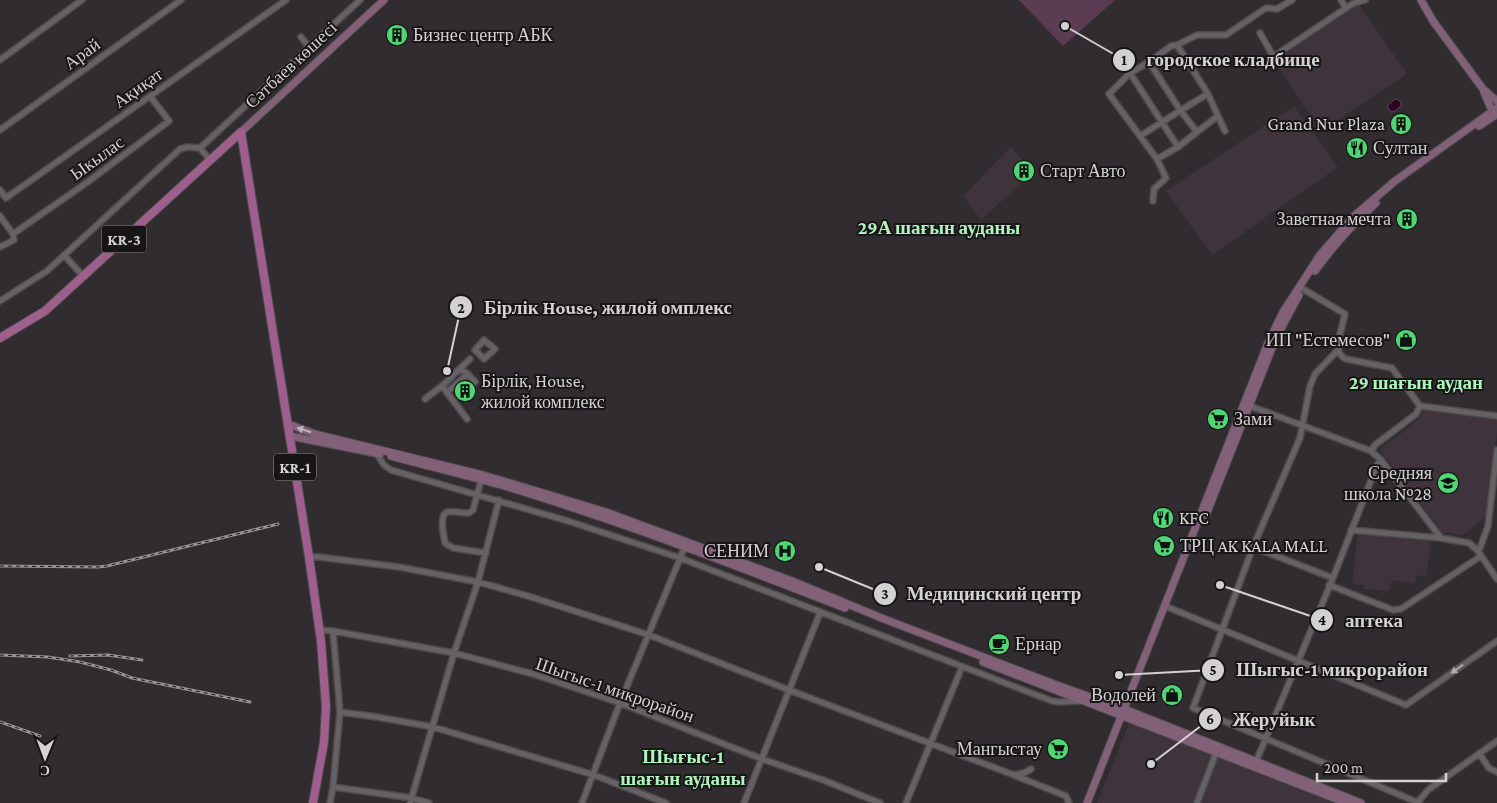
<svg xmlns="http://www.w3.org/2000/svg" width="1497" height="803" viewBox="0 0 1497 803" font-family="'Crimson Pro',serif">
<style>
.built{fill:#3f343b}
.green{fill:#5c3c52}
.water{fill:#2d0423;stroke:#5f4258}
.lines{fill:none;stroke-linecap:round;stroke-linejoin:round}
.minor-casing{stroke:#4d4a4c;stroke-width:8}
.secondary-casing{stroke:#4d4a4c;stroke-width:9}
.primary-casing{stroke:#4d4a4c;stroke-width:10}
.minor{stroke:#666164;stroke-width:5}
.secondary{stroke:#826078;stroke-width:7}
.primary{stroke:#9e5f8c;stroke-width:8}
.rail-casing{stroke:#969395;stroke-width:3}
.rail{stroke:#181517;stroke-width:1;stroke-dasharray:4;stroke-linecap:butt}
.oneway{fill:#c0b5bc}
.oneway2{fill:#aeaaac}
.labels{text-anchor:middle;dominant-baseline:central;stroke-width:4;stroke-linejoin:round;paint-order:stroke}
.shield{fill:#181517;stroke:#9c999b;stroke-width:1}
.shield-label{font-size:16px;font-weight:bold;fill:#d4d1d3}
.poi-label{font-size:18px;fill:#d4d1d3;stroke:#181517;text-anchor:start}
.street-label{font-size:18px;fill:#d4d1d3;stroke:#181517}
.neighbourhood-label{font-size:19px;font-weight:bold;fill:#b1f3bd;stroke:#181517}
.leader{fill:none;stroke:#d4d1d3;stroke-width:2}
.callout-dot{fill:#d4d1d3;stroke:#181517;stroke-width:2}
.mark-label{font-size:15px;text-anchor:middle;font-weight:bold;fill:#111}
.callout-label{font-size:19px;text-anchor:middle;font-weight:bold;fill:#d4d1d3;stroke:#181517;stroke-width:4;stroke-linejoin:round;paint-order:stroke}
</style>
<rect width="100%" height="100%" fill="#312c2f"/>
<path class="built" d="M 1358,3 L 1407,74 L 1322,130 L 1295,93 L 1275,61 Z
M 1294,106 L 1338,167 L 1212,255 L 1166,191 Z
M 1011,147 L 1033,172 L 981,220 L 963,196 Z
M 1423,409 L 1497,420 L 1497,433 L 1487,516 L 1463,535 L 1442,532 L 1380,450 L 1418,420 Z
M 1358,533 L 1431,542 L 1426,577 L 1416,575 L 1415,584 L 1392,580 L 1389,591 L 1364,589 L 1365,585 L 1352,584 Z
M 1131,719 L 1340,803 L 1097,803 Z"/>
<path class="green" d="M 1019,0 L 1115,0 L 1063,46 Z"/>
<path class="water" d="M 1395,99 L 1397,99 L 1401,103 L 1401,106 L 1395,111 L 1391,112 L 1388,108 L 1388,105 Z"/>
<g class="lines">
<g class="minor-casing">
<path id="minor" d="M 1341,0 L 1346,8
M 1260,33 L 1272,54 L 1276,55 L 1346,8 L 1354,3 L 1365,0
M 301,37 L 309,47
M 0,60 L 82,0
M 1149,62 L 1171,46 L 1177,45 L 1197,35 L 1226,35 L 1266,8 L 1277,9 L 1292,0
M 1130,73 L 1149,62 L 1180,110 L 1197,132 L 1178,147
M 1208,94 L 1218,116
M 0,130 L 181,0
M 1197,132 L 1218,116 L 1225,131
M 1140,136 L 1157,159
M 200,148 L 360,0
M 0,190 L 6,198 L 286,0
M 1153,201 L 1154,189 L 1166,178 L 1157,159 L 1178,147 L 1130,73 L 1109,94 L 1140,136 C 1163,122 1185,107 1208,94 L 1177,45
M 0,216 L 13,234
M 13,234 L 89,181 L 169,121 L 150,96
M 0,247 L 14,240 L 13,234
M 64,255 L 83,276
M 1303,289 L 1345,314 C 1343,323 1335,347 1340,354 C 1340,355 1345,359 1346,359 L 1392,368 L 1420,406 L 1497,416
M 0,301 L 47,271 L 180,149 L 188,147 L 200,148 L 210,160
M 484,340 L 495,349 L 484,359 L 475,350 Z
M 1338,350 L 1315,374 L 1310,386 L 1300,438 L 1253,547 L 1193,708 L 1419,803
M 460,369 L 468,374 L 475,382
M 442,386 L 470,359
M 447,392 L 468,374
M 425,399 L 442,386 L 467,419
M 1250,406 L 1371,451 L 1381,460 L 1441,538 L 1469,543 L 1477,550 L 1497,579
M 375,451 L 384,465 L 391,470 L 568,521 L 680,558 L 1052,701 L 1060,702 L 1082,701
M 1371,451 L 1375,445 L 1416,414 L 1420,406
M 482,477 L 473,510 L 469,513 C 463,513 454,511 448,512 C 438,514 444,536 445,543 L 453,548 L 486,553
M 1351,530 L 1441,538
M 1253,547 L 1333,578
M 1477,550 L 1480,548 L 1488,526 L 1497,450
M 309,557 L 319,557 L 399,567 L 478,582 L 528,596 L 649,635 L 789,690 L 1014,775 L 1024,773 L 1031,769
M 1329,585 L 1393,610 L 1401,609 L 1481,556
M 1165,606 L 1406,705 L 1497,641
M 320,630 L 333,631 L 340,712 L 333,787 L 330,803
M 333,631 L 454,653 L 533,674 L 620,703 L 762,759 L 823,780 L 880,803
M 340,712 L 377,717 L 433,727 L 594,775 L 666,803
M 1479,753 L 1489,768 L 1497,772
M 1255,764 L 1333,578 L 1377,465 L 1381,460
M 1016,776 L 1066,796 L 1069,803
M 333,787 L 412,798 L 429,803
M 410,803 L 454,653 L 478,582 L 499,500
M 582,803 L 620,703 L 686,544
M 744,803 L 820,613
M 906,803 L 962,667
M 1197,803 L 1216,753
M 1417,803 L 1428,790 L 1497,741"/>
</g>
<g class="secondary-casing">
<path id="secondary" d="M 1421,0 L 1433,21 L 1483,89 L 1497,101
M 1484,92 L 1492,111 L 1495,114
M 1479,126 L 1497,114
M 241,132 L 384,0
M 1315,271 C 1333,246 1353,224 1376,203
M 288,424 L 315,434 L 483,475 L 606,512 L 792,581 L 884,619 L 1054,684 L 1124,709 L 1361,803
M 290,436 L 380,454
M 391,456 C 428,466 465,475 501,485 C 618,520 732,564 845,608
M 1206,515 L 1274,343 L 1286,319 L 1299,295
M 983,662 L 1347,803
M 1087,803 L 1268,343 L 1283,312 L 1320,255 L 1353,217 L 1395,181 L 1497,108"/>
</g>
<g class="primary-casing">
<path id="primary" d="M 241,132 L 309,557 L 321,641 L 326,707 L 324,742 L 313,803
M 0,338 L 45,311 L 241,132"/>
</g>
<use href="#minor" class="minor"/>
<use href="#secondary" class="secondary"/>
<use href="#primary" class="primary"/>
<g class="rail-casing">
<path id="rail" d="M 0,566 L 98,567 L 107,566 L 278,524
M 0,655 L 48,657 L 80,662 L 111,670 L 132,678 L 250,702
M 70,656 L 108,655 L 142,660
M 0,722 L 40,736"/>
</g>
<use href="#rail" class="rail"/>
</g>
<defs><path id="oneway-solid" d="M-6-.8H1V-3.2L6.5 0L1 3.2V.8H-6Z" transform="scale(1.25)"/></defs>
<use class="oneway" href="#oneway-solid" transform="translate(304 430) rotate(-162)"/>
<use class="oneway2" href="#oneway-solid" transform="translate(1457 669) rotate(145)"/>
<defs>
<g id="building-disc" transform="scale(1.125)"><circle r="9.5" fill="#4fd675" stroke="#181517"/><path d="M-4-6H4V6H1V3H-1V6H-4ZM-2.5-4.3h1.7v1.8h-1.7ZM.8-4.3h1.7v1.8H.8ZM-2.5-1h1.7V.8h-1.7ZM.8-1h1.7V.8H.8Z" fill="#111"/></g>
<g id="restaurant-disc" transform="scale(1.125)"><circle r="9.5" fill="#4fd675" stroke="#181517"/><path d="M-5-6h1v4h1v-4h1v4h1v-4h1v5L-1.5 .5V6h-2V.5L-5-1ZM5-6V6H3V1.5H1.5Q1.5-4 5-6Z" fill="#111"/></g>
<g id="shop-disc" transform="scale(1.125)"><circle r="9.5" fill="#4fd675" stroke="#181517"/><path d="M-5-2.5h2.3a2.7 3.5 0 0 1 5.4 0H5L5.5 6h-11ZM-1.5-2.5h3a1.5 2.3 0 0 0-3 0Z" fill="#111"/></g>
<g id="supermarket-disc" transform="scale(1.125)"><circle r="9.5" fill="#4fd675" stroke="#181517"/><path d="M-6-5.5h2.5l.6 2H6L4.5 2H-2.5L-4.4-4H-6ZM-1.5 3.2a1.3 1.3 0 1 0 .1 0ZM3 3.2a1.3 1.3 0 1 0 .1 0Z" fill="#111"/></g>
<g id="school-disc" transform="scale(1.125)"><circle r="9.5" fill="#4fd675" stroke="#181517"/><path d="M0-5L7-2L0 1L-7-2ZM-4 1L0 2.5L4 1V4Q0 6-4 4Z" fill="#111"/></g>
<g id="hospital-disc" transform="scale(1.125)"><circle r="9.5" fill="#4fd675" stroke="#181517"/><path d="M-5-5h3v3.5h4V-5h3V5h-3V1.5h-4V5h-3Z" fill="#111"/></g>
<g id="cafe-disc" transform="scale(1.125)"><circle r="9.5" fill="#4fd675" stroke="#181517"/><path d="M-5.5-4.5H6V0H3Q3 3.5 0 3.5H-2.5Q-5.5 3.5-5.5 0ZM3-3.2v2h1.7v-2ZM-6 4.5H4V6H-6Z" fill="#111"/></g>
</defs>
<g fill-rule="evenodd">
<use href="#building-disc" x="397" y="35"/>
<use href="#building-disc" x="1401" y="124"/>
<use href="#restaurant-disc" x="1357" y="148"/>
<use href="#building-disc" x="1024" y="171"/>
<use href="#building-disc" x="1407" y="219"/>
<use href="#shop-disc" x="1406" y="340"/>
<use href="#building-disc" x="465" y="391"/>
<use href="#supermarket-disc" x="1218" y="419"/>
<use href="#school-disc" x="1448" y="483"/>
<use href="#restaurant-disc" x="1163" y="518"/>
<use href="#supermarket-disc" x="1164" y="546"/>
<use href="#hospital-disc" x="785" y="551"/>
<use href="#cafe-disc" x="999" y="644"/>
<use href="#shop-disc" x="1172" y="695"/>
<use href="#supermarket-disc" x="1058" y="749"/>
</g>
<g class="labels">
<g class="shield">
<rect x="101.5" y="225.5" width="45" height="27" rx="4"/>
<rect x="274" y="453.5" width="42" height="27" rx="4"/>
</g>
<g class="shield-label">
<text x="124" y="239">KR-3</text>
<text x="295" y="467">KR-1</text>
</g>
<g class="poi-label">
<text x="413" y="35">Бизнес центр АБК</text>
<text x="1385" y="124" text-anchor="end">Grand Nur Plaza</text>
<text x="1373" y="148">Султан</text>
<text x="1040" y="171">Старт Авто</text>
<text x="1391" y="219" text-anchor="end">Заветная мечта</text>
<text x="1390" y="340" text-anchor="end">ИП "Естемесов"</text>
<text x="481" y="381">Бірлік, House,<tspan x="481" dy="21">жилой комплекс</tspan></text>
<text x="1234" y="419">Зами</text>
<text x="1432" y="473" text-anchor="end">Средняя<tspan x="1432" dy="21">школа №28</tspan></text>
<text x="1179" y="518">KFC</text>
<text x="1180" y="546">ТРЦ AK KALA MALL</text>
<text x="769" y="551" text-anchor="end">СЕНИМ</text>
<text x="1015" y="644">Ернар</text>
<text x="1156" y="695" text-anchor="end">Водолей</text>
<text x="1042" y="749" text-anchor="end">Мангыстау</text>
</g>
<g class="street-label">
<text transform="translate(82 54) rotate(-36)">Арай</text>
<text transform="translate(291 65) rotate(-43)">Сәтбаев көшесі</text>
<text transform="translate(138 88) rotate(-35)">Ақиқат</text>
<text transform="translate(97 158) rotate(-36)">Ыкылас</text>
<text transform="translate(615 690) rotate(19)">Шыгыс-1 микрорайон</text>
</g>
<g class="neighbourhood-label">
<text x="939" y="227">29А шағын ауданы</text>
<text x="1416" y="382">29 шағын аудан</text>
<text x="683" y="756">Шығыс-1<tspan x="683" dy="22">шағын ауданы</tspan></text>
</g>
</g>
<path class="leader" d="M1065 26L1124 60M447 371L461 307M819 567L885 594M1220 585L1322 620M1119 675L1213 670M1151 764L1210 719"/>
<g class="callout-dot">
<circle cx="1065" cy="26" r="5"/>
<circle cx="447" cy="371" r="5"/>
<circle cx="819" cy="567" r="5"/>
<circle cx="1220" cy="585" r="5"/>
<circle cx="1119" cy="675" r="5"/>
<circle cx="1151" cy="764" r="5"/>
<circle cx="1124" cy="60" r="12"/>
<circle cx="461" cy="307" r="12"/>
<circle cx="885" cy="594" r="12"/>
<circle cx="1322" cy="620" r="12"/>
<circle cx="1213" cy="670" r="12"/>
<circle cx="1210" cy="719" r="12"/>
</g>
<g class="mark-label">
<text x="1124" y="65">1</text>
<text x="461" y="313">2</text>
<text x="885" y="599">3</text>
<text x="1322" y="625">4</text>
<text x="1213" y="675">5</text>
<text x="1210" y="724">6</text>
</g>
<g class="callout-label">
<text x="1233" y="66">городское кладбище</text>
<text x="608" y="314">Бірлік House, жилой омплекс</text>
<text x="994" y="600">Медицинский центр</text>
<text x="1374" y="627">аптека</text>
<text x="1332" y="676">Шыгыс-1 микрорайон</text>
<text x="1274" y="726">Жеруйык</text>
</g>
<g transform="translate(45 758) rotate(181)" stroke="#181517" stroke-width="4" paint-order="stroke">
<path d="M0-4L9 19L0 12L-9 19Z" fill="#d4d1d3"/>
<text y="-8" font-size="14" font-weight="bold" text-anchor="middle" fill="#d4d1d3">С</text>
</g>
<path d="M1317 773v8h129v-8" fill="none" stroke="#d4d1d3" stroke-width="2.5"/>
<text x="1324" y="773" font-size="15" fill="#d4d1d3" stroke="#181517" stroke-width="4" paint-order="stroke">200 m</text>
</svg>
